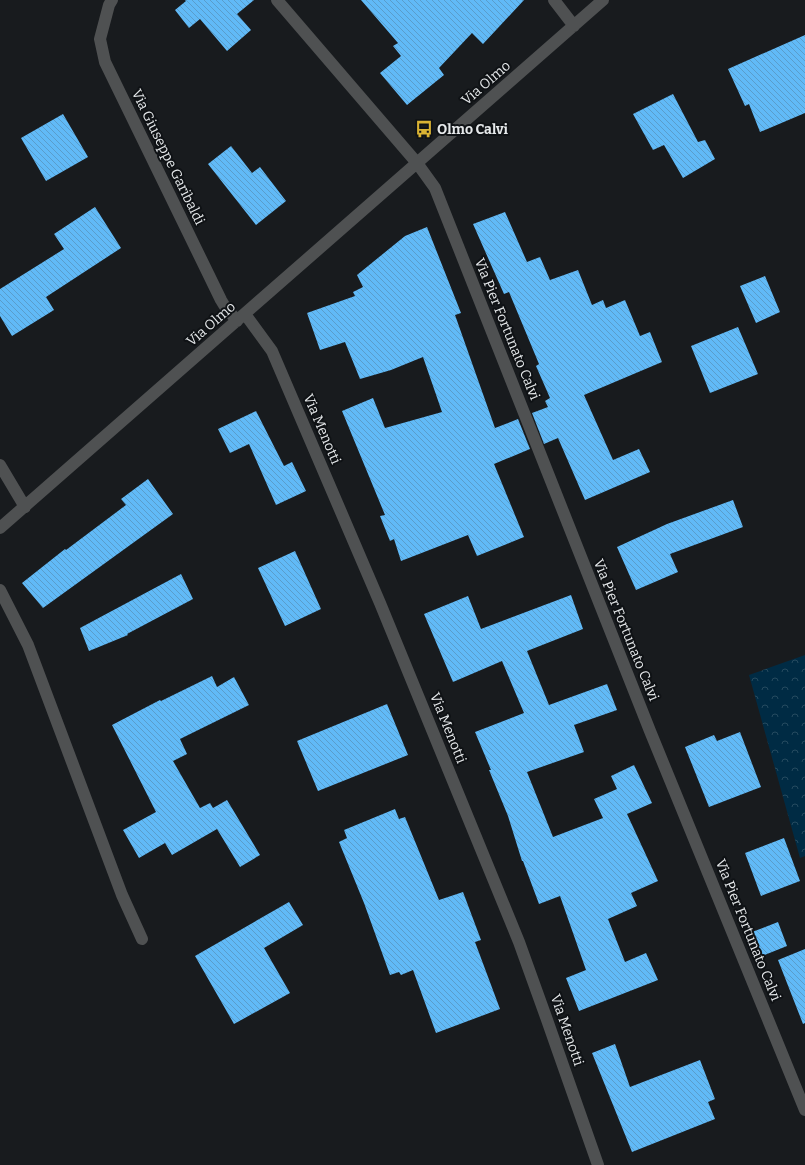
<svg xmlns="http://www.w3.org/2000/svg" width="805" height="1165" viewBox="0 0 805 1165" font-family="Bitter,serif">
<style>
.forest{fill:url(#forest-crowns)}
.building{fill:url(#building-back-hatch)}
.lines{fill:none;stroke-linecap:round;stroke-linejoin:round}
.minor{stroke:#4f5152;stroke-width:12}
.labels{text-anchor:middle;dominant-baseline:central;stroke-width:4;stroke-linejoin:round;paint-order:stroke}
.street-label{font-size:14px;fill:#e6e9eb;stroke:#0f1215}
.poi-label{font-size:14px;font-weight:bold;fill:#e6e9eb;stroke:#0f1215;text-anchor:start}
</style>
<defs>
<pattern id="forest-crowns" width="20" height="18" patternUnits="userSpaceOnUse"><rect width="20" height="18" fill="#002b44"/><path d="M2 6a3 3 0 1 1 6 0M12 15a3 3 0 1 1 6 0" fill="none" stroke="#254a5f"/></pattern>
<pattern id="building-back-hatch" width="6" height="6" patternUnits="userSpaceOnUse"><rect width="6" height="6" fill="#61baf7"/><path d="M-1 5l2 2M0 0l6 6M5-1l2 2" fill="none" stroke="#5a9dcb"/></pattern>
</defs>
<rect width="100%" height="100%" fill="#181b1e"/>
<path class="forest" d="M 805,655 L 805,856 L 800,858 L 749,675 Z"/>
<path class="building" d="M 185,0 L 254,0 L 237,14 L 251,30 L 227,51 L 200,19 L 189,28 L 175,10 L 186,1 Z
M 361,0 L 524,0 L 483,44 L 472,33 L 439,68 L 444,75 L 407,105 L 380,73 L 401,56 L 393,46 L 398,43 Z
M 805,35 L 805,113 L 760,132 L 749,104 L 745,106 L 728,69 Z
M 673,94 L 698,142 L 705,140 L 715,159 L 683,178 L 664,145 L 653,150 L 633,114 Z
M 63,114 L 88,157 L 46,181 L 21,138 Z
M 231,146 L 252,173 L 260,167 L 286,201 L 256,225 L 208,164 Z
M 95,207 L 121,248 L 46,297 L 54,310 L 12,336 L 0,316 L 0,289 L 64,249 L 54,234 Z
M 505,212 L 527,262 L 540,257 L 550,280 L 578,270 L 592,305 L 603,300 L 606,308 L 625,300 L 640,336 L 650,332 L 662,362 L 584,395 L 613,460 L 639,449 L 650,472 L 585,500 L 558,438 L 544,444 L 532,413 L 548,407 L 545,401 L 550,398 L 536,366 L 539,364 L 509,292 L 504,294 L 473,224 Z
M 427,227 L 461,313 L 455,315 L 495,428 L 518,419 L 530,449 L 494,464 L 524,537 L 477,556 L 468,535 L 401,561 L 394,539 L 390,541 L 380,516 L 385,515 L 342,411 L 373,398 L 385,428 L 442,412 L 423,357 L 391,370 L 360,379 L 345,342 L 320,350 L 307,313 L 355,296 L 353,292 L 363,287 L 357,275 L 405,236 Z
M 765,276 L 780,312 L 756,323 L 740,286 Z
M 738,327 L 758,374 L 710,393 L 691,346 Z
M 256,411 L 284,466 L 292,462 L 306,491 L 276,505 L 249,444 L 230,453 L 218,429 Z
M 148,479 L 173,514 L 43,608 L 22,583 L 65,549 L 66,550 L 126,505 L 121,499 Z
M 733,500 L 743,527 L 670,554 L 678,572 L 636,590 L 617,547 L 667,524 Z
M 295,551 L 321,609 L 285,626 L 258,568 Z
M 181,574 L 193,599 L 127,634 L 128,635 L 89,651 L 80,628 Z
M 571,595 L 583,629 L 527,651 L 549,705 L 607,684 L 617,710 L 574,725 L 584,752 L 527,772 L 553,837 L 603,818 L 594,799 L 617,789 L 611,776 L 634,765 L 652,803 L 627,814 L 658,881 L 631,893 L 637,906 L 608,919 L 625,962 L 646,953 L 658,980 L 579,1011 L 566,978 L 586,970 L 560,896 L 539,904 L 523,861 L 522,861 L 508,816 L 489,770 L 491,770 L 475,732 L 524,713 L 502,661 L 453,682 L 424,614 L 468,596 L 481,629 Z
M 212,676 L 217,687 L 234,677 L 249,705 L 180,739 L 187,754 L 173,761 L 200,808 L 210,803 L 213,808 L 227,800 L 260,855 L 240,867 L 217,829 L 172,855 L 165,843 L 139,858 L 123,830 L 156,812 L 112,725 L 160,700 L 161,701 Z
M 387,704 L 408,755 L 318,791 L 297,741 Z
M 740,732 L 761,787 L 709,807 L 685,747 L 714,735 L 717,741 Z
M 395,809 L 399,819 L 405,817 L 439,900 L 463,892 L 481,940 L 475,942 L 500,1009 L 436,1033 L 413,970 L 401,975 L 399,972 L 390,975 L 364,903 L 339,842 L 347,838 L 344,830 Z
M 784,838 L 800,881 L 761,896 L 745,853 Z
M 289,902 L 303,925 L 264,948 L 290,993 L 234,1024 L 195,956 Z
M 778,922 L 787,946 L 762,956 L 752,932 Z
M 805,949 L 805,1023 L 803,1024 L 778,960 Z
M 615,1044 L 630,1087 L 700,1060 L 715,1099 L 708,1102 L 715,1119 L 632,1152 L 592,1053 Z"/>
<g class="lines">
<path class="minor" d="M 112,0 L 109,5 L 100,39 L 105,62 L 221,300 L 224,305 L 237,321
M 277,0 L 417,163 L 435,188 L 650,731 L 805,1110
M 554,0 L 574,26
M 245,314 L 272,351 L 380,603 L 519,942 L 546,1017 L 598,1165
M 0,465 L 25,507
M 0,528 L 603,0
M 0,590 L 28,645 L 122,895 L 142,939"/>
</g>
<defs>
<g id="bus-bare" transform="scale(1.38)"><path d="M-5-6H5V4H4V6H2V4H-2V6H-4V4H-5ZM-3.5-4V0h7V-4ZM-3.5 1.2v1.5H-2V1.2ZM2 1.2v1.5H3.5V1.2Z" fill="#dab333" stroke="#0f1215" stroke-width="2.5" paint-order="stroke"/></g>
</defs>
<g fill-rule="evenodd">
<use href="#bus-bare" x="424" y="129"/>
</g>
<g class="labels">
<g class="street-label">
<text transform="translate(486 83) rotate(-41)">Via Olmo</text>
<text transform="translate(168 157) rotate(64)">Via Giuseppe Garibaldi</text>
<text transform="translate(211 324) rotate(-41)">Via Olmo</text>
<text transform="translate(507 329) rotate(68)">Via Pier Fortunato Calvi</text>
<text transform="translate(322 429) rotate(67)">Via Menotti</text>
<text transform="translate(626 630) rotate(68)">Via Pier Fortunato Calvi</text>
<text transform="translate(448 728) rotate(68)">Via Menotti</text>
<text transform="translate(748 930) rotate(68)">Via Pier Fortunato Calvi</text>
<text transform="translate(567 1030) rotate(71)">Via Menotti</text>
</g>
<g class="poi-label">
<text x="437" y="129">Olmo Calvi</text>
</g>
</g>
</svg>
